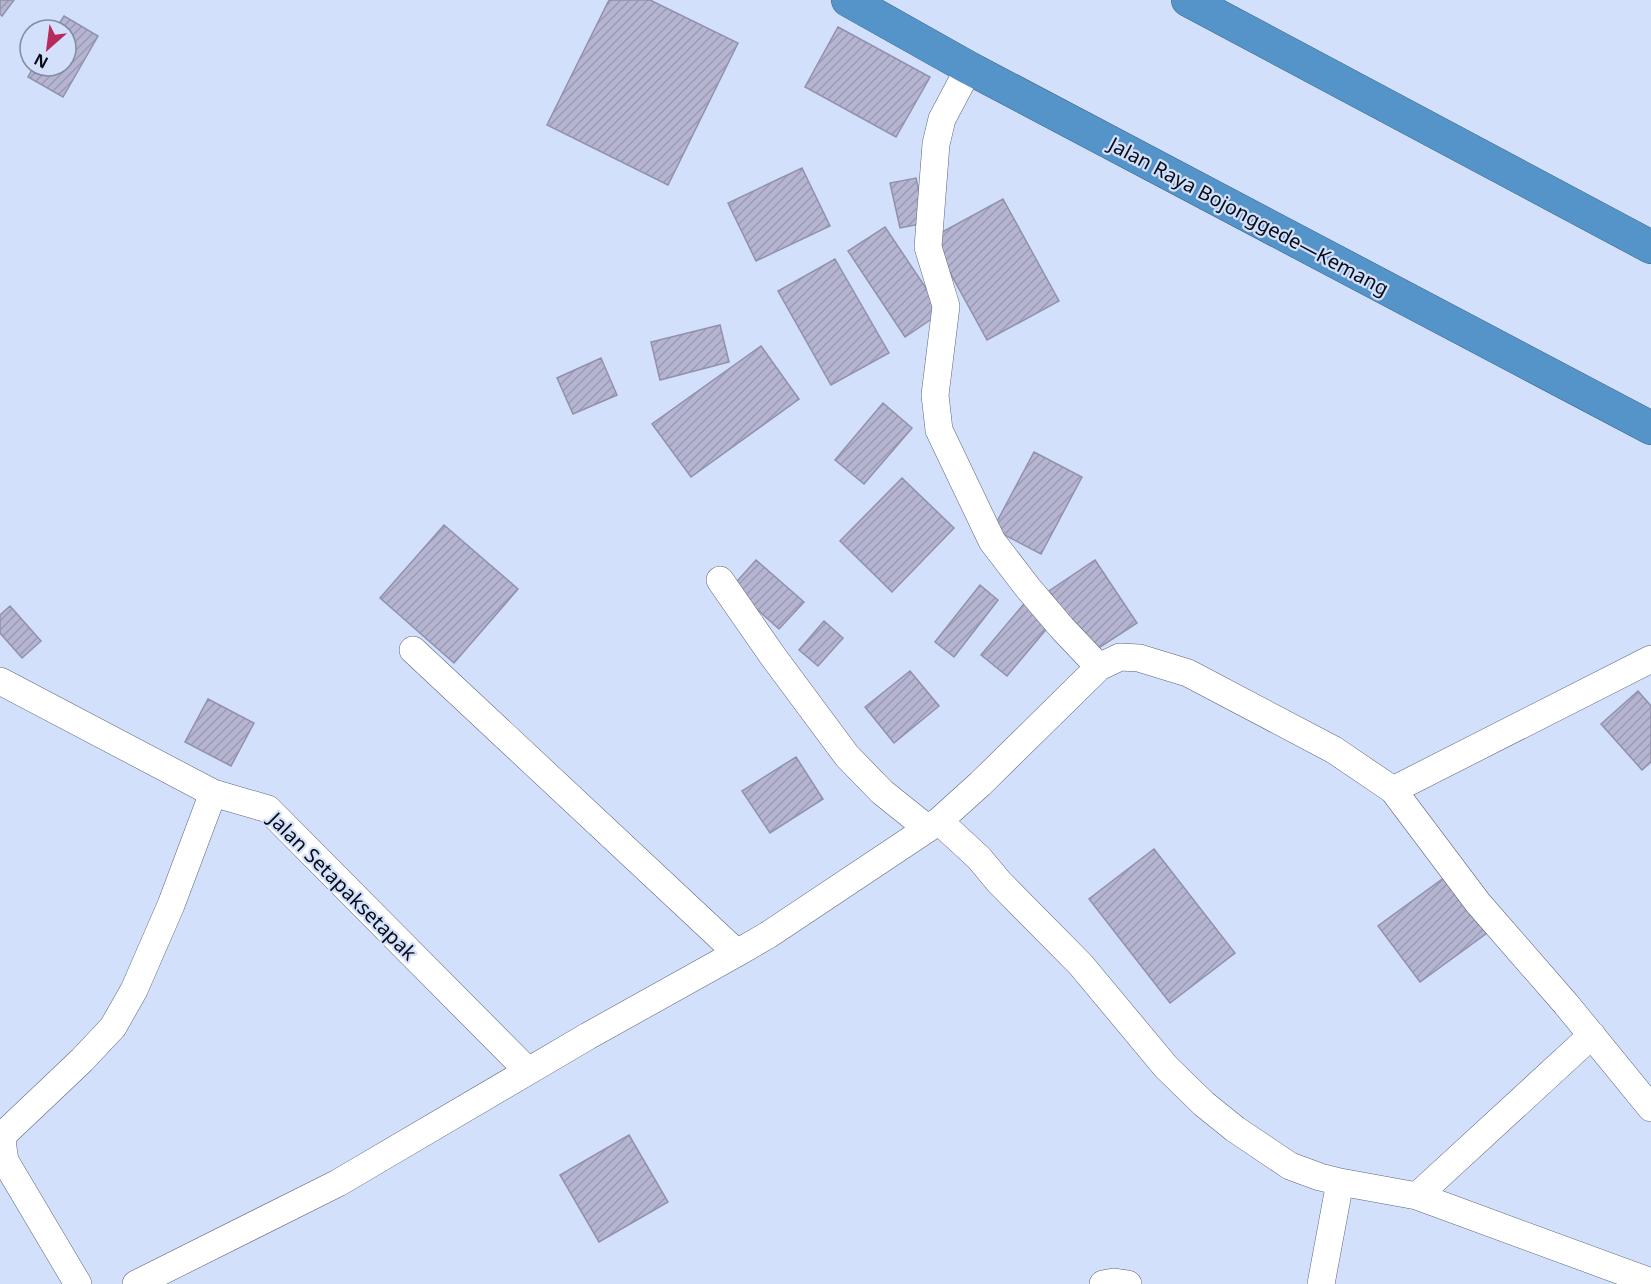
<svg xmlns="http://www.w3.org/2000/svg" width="1651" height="1284" viewBox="0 0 1651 1284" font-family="'Noto Sans',sans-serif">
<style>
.building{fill:url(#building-hatch);stroke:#9191ac;stroke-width:1.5}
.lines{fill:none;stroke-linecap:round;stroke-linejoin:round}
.street-casing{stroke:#5a657c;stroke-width:28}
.highway-casing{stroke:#3a648a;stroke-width:34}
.street{stroke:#fff;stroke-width:27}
.highway{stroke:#5594c9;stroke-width:33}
.labels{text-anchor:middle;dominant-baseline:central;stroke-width:4.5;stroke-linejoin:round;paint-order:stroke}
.street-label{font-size:20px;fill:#080c15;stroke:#d3e0fb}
</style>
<defs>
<pattern id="building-hatch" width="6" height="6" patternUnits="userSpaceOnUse" patternTransform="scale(1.5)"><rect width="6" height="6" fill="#b5b5d1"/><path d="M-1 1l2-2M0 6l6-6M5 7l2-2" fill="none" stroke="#9a9ab3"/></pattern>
</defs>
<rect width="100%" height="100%" fill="#d3e0fb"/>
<path class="building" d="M 0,0 L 14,0 L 2,16 L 0,14 Z
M 609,0 L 650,0 L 738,43 L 668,185 L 547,125 Z
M 64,16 L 98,36 L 63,97 L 28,77 L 34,66 L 66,66 L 66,30 L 55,30 Z
M 838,27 L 930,77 L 896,137 L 805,87 Z
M 802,168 L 830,226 L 756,261 L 728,203 Z
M 916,178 L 926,223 L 900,228 L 890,183 Z
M 1003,199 L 1059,301 L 987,340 L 931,238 Z
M 885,227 L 942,312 L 905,337 L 848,251 Z
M 835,259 L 889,353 L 831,385 L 778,291 Z
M 720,325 L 729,362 L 660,380 L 651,342 Z
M 761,346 L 799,399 L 691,477 L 652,424 Z
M 601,358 L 617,395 L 573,414 L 557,378 Z
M 883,403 L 912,428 L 864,484 L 835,460 Z
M 1034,452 L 1082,477 L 1041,554 L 993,529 Z
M 902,478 L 954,528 L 892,592 L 840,541 Z
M 444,525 L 518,589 L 454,663 L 380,598 Z
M 756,560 L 804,602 L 779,629 L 732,587 Z
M 1095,560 L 1137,623 L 1091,653 L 1049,591 Z
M 980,585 L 998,600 L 954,657 L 935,642 Z
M 1028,599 L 1054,620 L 1007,676 L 981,655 Z
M 10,606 L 41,641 L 22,658 L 0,633 L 0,615 Z
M 824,621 L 843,638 L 818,666 L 799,650 Z
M 910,671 L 939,706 L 894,743 L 865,707 Z
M 1638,691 L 1651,706 L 1651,762 L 1642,770 L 1601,724 Z
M 208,699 L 254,723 L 231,766 L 185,742 Z
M 796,757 L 823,799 L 770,833 L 742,791 Z
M 1154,849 L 1235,953 L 1170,1003 L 1089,899 Z
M 1445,877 L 1487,933 L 1420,982 L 1378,926 Z
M 629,1135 L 668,1202 L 599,1242 L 560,1175 Z"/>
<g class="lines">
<g class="street-casing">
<path id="street" d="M 969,68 L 942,119 L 936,144 L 928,247 L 946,306 L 935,395 L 939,430 L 992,541 L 1028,588 L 1062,628 L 1099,667
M 720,580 L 772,655 L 847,756 L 882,792 L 927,828
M 413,650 L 737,953
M 0,681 L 213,793 L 268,809 L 528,1071
M 1393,790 L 1651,659
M 1340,1182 L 1320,1177 L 1290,1166 L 1235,1129 L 1204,1104 L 1166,1067 L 1081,965 L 999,882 L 979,858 L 939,821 L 980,784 L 1099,667 L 1120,657 L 1139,658 L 1188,673 L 1334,750 L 1393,790 L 1478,903 L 1566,1004 L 1651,1108
M 1417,1196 L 1592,1035
M 78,1284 L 5,1161 L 2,1141 L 5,1133 L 82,1060 L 113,1027 L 134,990 L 171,905 L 213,793
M 136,1284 L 338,1183 L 588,1036 L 737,953 L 768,935 L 939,821
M 1103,1284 L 1114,1282 L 1128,1284
M 1321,1284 L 1340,1182 L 1417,1196 L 1651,1282"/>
</g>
<g class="highway-casing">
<path id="highway" d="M 848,0 L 969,68 L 1651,428
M 1188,0 L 1651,247"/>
</g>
<use href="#street" class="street"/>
<use href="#highway" class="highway"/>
</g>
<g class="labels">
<g class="street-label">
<text transform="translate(1249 216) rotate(28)">Jalan Raya Bojonggede—Kemang</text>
<text transform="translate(343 886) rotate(45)">Jalan Setapaksetapak</text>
</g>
</g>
<g transform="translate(48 48) rotate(208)"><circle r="28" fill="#d3e0fb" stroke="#828b9f" stroke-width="1.5"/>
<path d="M0-4.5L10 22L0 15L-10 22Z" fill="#b82a5b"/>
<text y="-9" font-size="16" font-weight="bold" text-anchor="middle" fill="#080c15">N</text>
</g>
</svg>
